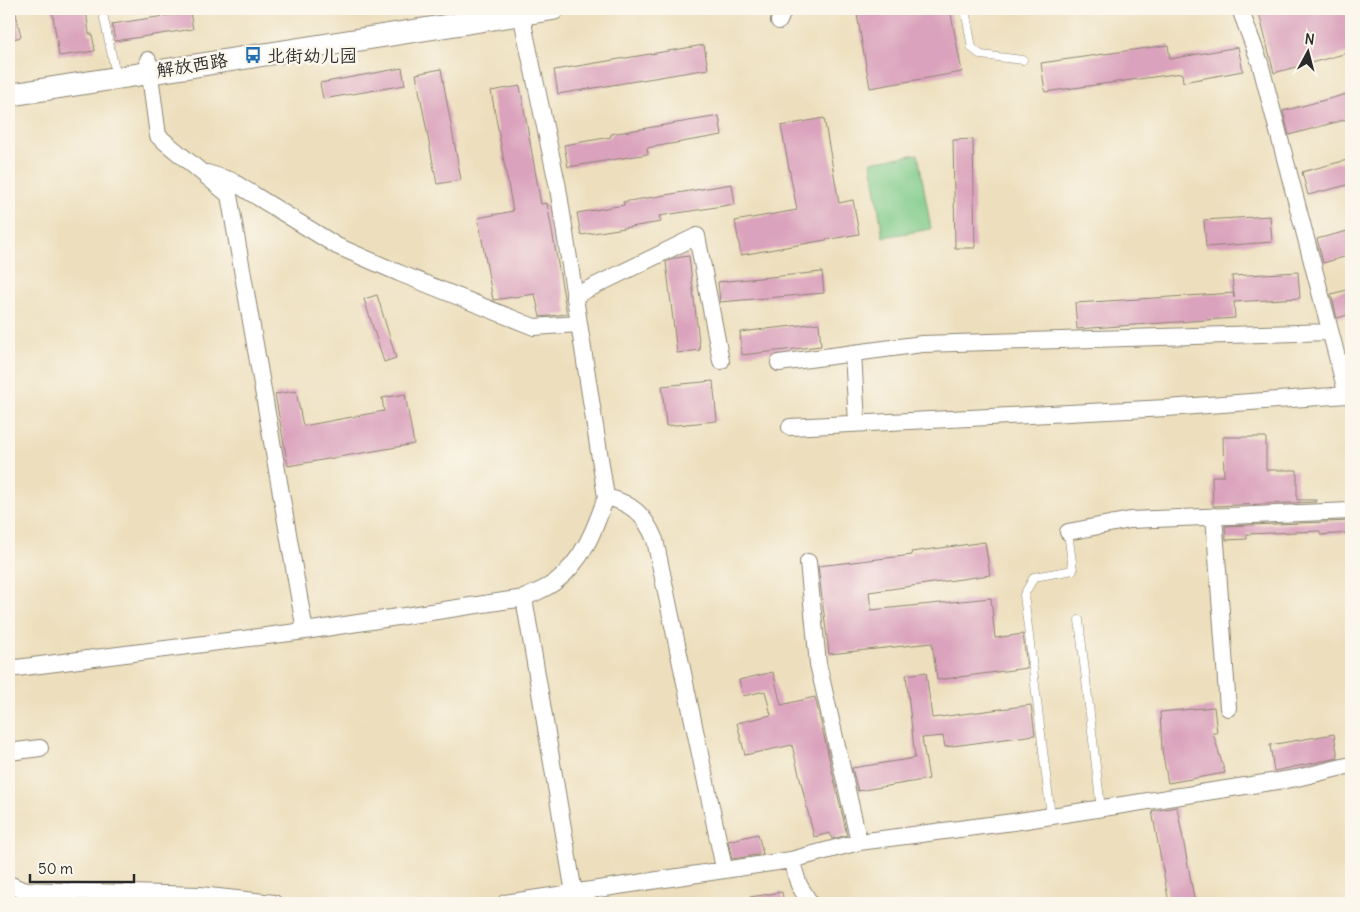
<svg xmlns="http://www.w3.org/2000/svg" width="1360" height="912" viewBox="0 0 1360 912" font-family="Delius,'LXGW WenKai TC',sans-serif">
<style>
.green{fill:#7dc987;stroke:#547a59}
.building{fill:#daa2bc}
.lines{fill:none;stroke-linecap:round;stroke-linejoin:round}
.lane-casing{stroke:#8c8574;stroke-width:9}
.street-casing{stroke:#8c8574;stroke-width:18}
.secondary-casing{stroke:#8c8574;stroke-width:24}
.lane{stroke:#fff;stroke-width:8}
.street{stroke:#fff;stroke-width:16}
.secondary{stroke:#fff;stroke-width:22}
.labels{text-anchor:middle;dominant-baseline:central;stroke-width:5;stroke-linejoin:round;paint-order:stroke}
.poi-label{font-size:18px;fill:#2b2b2b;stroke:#fbf7ec;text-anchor:start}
.street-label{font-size:18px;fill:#2b2b2b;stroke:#fbf7ec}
</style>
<rect width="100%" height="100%" fill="#fbf7ec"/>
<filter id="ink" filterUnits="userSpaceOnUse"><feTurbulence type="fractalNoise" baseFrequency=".02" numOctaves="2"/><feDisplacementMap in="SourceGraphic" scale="10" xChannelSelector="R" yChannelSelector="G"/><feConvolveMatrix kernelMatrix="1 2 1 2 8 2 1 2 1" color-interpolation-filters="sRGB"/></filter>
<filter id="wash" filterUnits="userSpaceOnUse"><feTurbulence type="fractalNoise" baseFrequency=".0096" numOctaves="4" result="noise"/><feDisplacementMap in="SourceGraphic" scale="20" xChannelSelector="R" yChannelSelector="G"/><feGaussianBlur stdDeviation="1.12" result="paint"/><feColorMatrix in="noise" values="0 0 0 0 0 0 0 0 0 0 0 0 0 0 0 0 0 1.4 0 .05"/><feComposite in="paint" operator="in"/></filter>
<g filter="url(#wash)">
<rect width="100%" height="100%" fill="#eddfbd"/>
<path class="green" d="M 918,154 L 931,229 L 883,237 L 871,162 Z"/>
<g id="blocks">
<path class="building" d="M 9,9 L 15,9 L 21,37 L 9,40 Z
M 52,9 L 86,9 L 89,34 L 92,34 L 95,51 L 59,56 Z
M 856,9 L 950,9 L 962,72 L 870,88 Z
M 1258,9 L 1346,9 L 1351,30 L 1351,52 L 1274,73 Z
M 190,12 L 193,29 L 115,41 L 112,24 Z
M 704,45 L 708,69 L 558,94 L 554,70 Z
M 1168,45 L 1170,59 L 1238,47 L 1243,71 L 1183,82 L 1182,73 L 1045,92 L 1041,63 Z
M 402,68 L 405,85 L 323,99 L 320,83 Z
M 441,69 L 461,180 L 437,184 L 416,74 Z
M 520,86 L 541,204 L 547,203 L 567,314 L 540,317 L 535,294 L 493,300 L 478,218 L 513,211 L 491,91 Z
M 1351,93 L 1351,118 L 1289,135 L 1283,111 Z
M 719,116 L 722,135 L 647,148 L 648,154 L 568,167 L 564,145 L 611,137 L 611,134 Z
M 824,118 L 839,203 L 853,200 L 859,234 L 741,255 L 735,221 L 797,210 L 781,126 Z
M 973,139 L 975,248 L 955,248 L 953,140 Z
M 1351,159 L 1351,184 L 1308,195 L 1302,172 Z
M 732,184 L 735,204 L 659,216 L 661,222 L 581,235 L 577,213 L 624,205 L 623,202 Z
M 1270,216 L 1272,242 L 1206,247 L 1204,220 Z
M 1351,230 L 1351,255 L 1323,263 L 1317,239 Z
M 689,256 L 700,350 L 677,353 L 666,262 L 675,258 Z
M 822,272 L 824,293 L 720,302 L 718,282 Z
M 1298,272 L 1300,298 L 1234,302 L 1235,318 L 1077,329 L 1075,303 L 1234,293 L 1234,298 L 1232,276 Z
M 1351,289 L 1351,314 L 1337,318 L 1331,294 Z
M 377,295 L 396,358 L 384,362 L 364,299 Z
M 819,323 L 821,346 L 742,355 L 740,332 Z
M 713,381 L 717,421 L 666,426 L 662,386 Z
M 296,391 L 303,426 L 384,411 L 382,398 L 405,394 L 414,444 L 288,466 L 275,394 Z
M 1223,437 L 1266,437 L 1266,470 L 1297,470 L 1297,500 L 1316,500 L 1316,502 L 1213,506 L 1212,476 L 1224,476 Z
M 1351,521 L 1351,533 L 1320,535 L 1320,531 L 1247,534 L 1247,539 L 1226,540 L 1225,526 Z
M 985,542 L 990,575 L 869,592 L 871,610 L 991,598 L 995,638 L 1023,634 L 1027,668 L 937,680 L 932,643 L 829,654 L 818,566 L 912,555 L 911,552 Z
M 773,672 L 781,705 L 815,697 L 847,835 L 832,839 L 830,833 L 814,837 L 792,745 L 745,755 L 737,723 L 771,715 L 765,691 L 743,696 L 739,680 Z
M 926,672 L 932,718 L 1031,705 L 1035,735 L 945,747 L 943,736 L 922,738 L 929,779 L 858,791 L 852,768 L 915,758 L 906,675 Z
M 1214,707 L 1217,733 L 1213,733 L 1225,773 L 1168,783 L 1162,750 L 1160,712 Z
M 1334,734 L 1338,758 L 1274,771 L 1270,745 Z
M 1177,807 L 1195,903 L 1169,903 L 1152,811 Z
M 758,834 L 763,854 L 732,859 L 728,841 Z
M 782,892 L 784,903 L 751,903 L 750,897 Z"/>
</g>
</g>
<g filter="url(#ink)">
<use href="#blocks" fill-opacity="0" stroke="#8c8574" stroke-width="1"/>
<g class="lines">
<g class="lane-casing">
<path id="lane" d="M 102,9 L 116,75
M 965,9 L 972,48 L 981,55 L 1023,60
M 1079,620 L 1101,809
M 1051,816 L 1024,595 L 1034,577 L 1073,570 L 1068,532"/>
</g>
<g class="street-casing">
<path id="street" d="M 1240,9 L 1260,63 L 1347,395
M 779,21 L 784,9
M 148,60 L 158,136 L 229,195 L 305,631
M 207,173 L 230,180 L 337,246 L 399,273 L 534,327 L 579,324
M 574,296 L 697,236 L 721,361
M 853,353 L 857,423
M 779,363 L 922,344 L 1330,332
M 790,427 L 1167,408 L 1347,395 L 1351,397
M 606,497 C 632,503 645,515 655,540 L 724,868
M 1214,516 L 1228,708
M 1068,532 L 1130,520 L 1351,511
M 808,562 L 818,664 L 859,842
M 524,598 L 574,893
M 9,669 L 305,631 L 524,598 C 534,593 546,589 555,582 C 583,561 595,529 606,497 L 558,188 L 520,9
M 9,752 L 40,748
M 791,860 L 799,885 L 810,903
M 9,884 L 22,890 L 200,895 L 274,903
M 505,903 L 791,860 L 859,842 L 1013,822 L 1297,778 L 1351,765"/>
</g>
<g class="secondary-casing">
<path id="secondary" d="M 9,95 L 553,9"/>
</g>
<use href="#lane" class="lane"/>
<use href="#street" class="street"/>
<use href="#secondary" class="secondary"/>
</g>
</g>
<defs>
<g id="bus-bare" transform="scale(1.35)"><path d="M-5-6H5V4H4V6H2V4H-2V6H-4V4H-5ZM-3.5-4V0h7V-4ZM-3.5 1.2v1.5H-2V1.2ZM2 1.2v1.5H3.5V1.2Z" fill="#1f6fb2" stroke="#fbf7ec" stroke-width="2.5" paint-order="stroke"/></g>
</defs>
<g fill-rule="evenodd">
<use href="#bus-bare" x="253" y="55"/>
</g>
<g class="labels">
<g class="poi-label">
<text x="267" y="55">北街幼儿园</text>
</g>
<g class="street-label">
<text transform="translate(192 65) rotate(-9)">解放西路</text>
</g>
</g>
<rect width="1360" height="912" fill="none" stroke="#fbf7ec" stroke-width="30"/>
<g transform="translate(1308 52) rotate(7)" stroke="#fbf7ec" stroke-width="4" paint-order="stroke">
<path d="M0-4L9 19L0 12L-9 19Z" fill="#2b2b2b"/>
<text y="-8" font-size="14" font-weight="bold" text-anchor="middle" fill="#2b2b2b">N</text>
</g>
<path d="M30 874v8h104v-8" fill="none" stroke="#2b2b2b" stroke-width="2.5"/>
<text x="38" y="874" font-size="15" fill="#2b2b2b" stroke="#fbf7ec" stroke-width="4" paint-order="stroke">50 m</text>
</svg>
